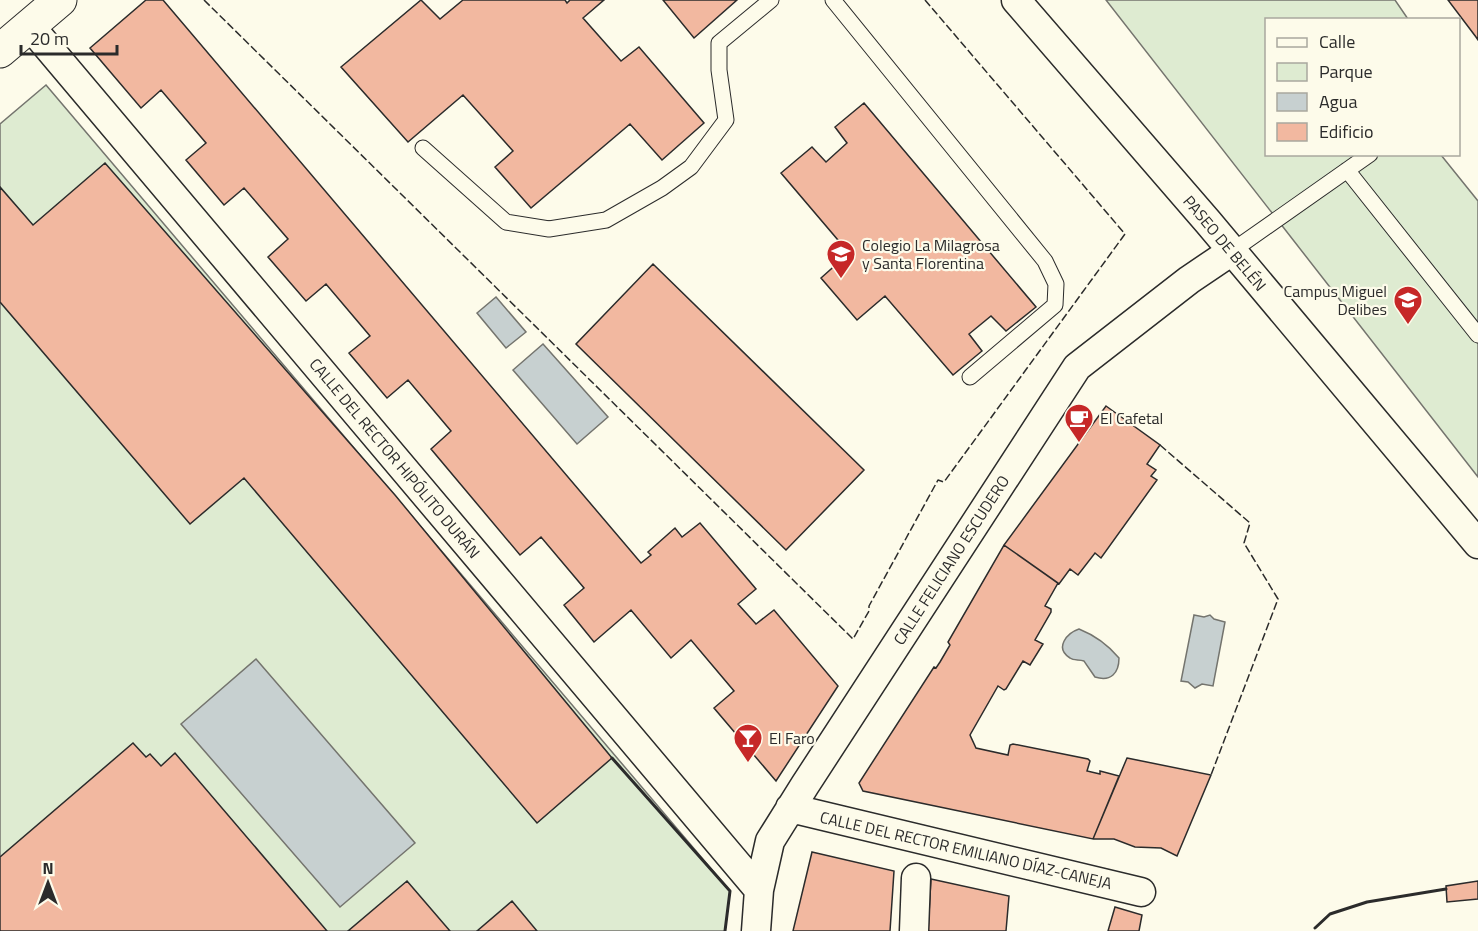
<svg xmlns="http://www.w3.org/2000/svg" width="1478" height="931" viewBox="0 0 1478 931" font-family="'Titillium Web',sans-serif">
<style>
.green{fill:#deebd1;stroke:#74746e;stroke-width:1.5}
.water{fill:#c7d0d0;stroke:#74746e;stroke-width:1.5}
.building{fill:#f2b8a0;stroke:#2b2b2b;stroke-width:1.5}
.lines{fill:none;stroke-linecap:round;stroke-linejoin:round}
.service-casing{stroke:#2b2b2b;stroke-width:17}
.minor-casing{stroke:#2b2b2b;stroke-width:31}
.secondary-casing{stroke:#2b2b2b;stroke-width:35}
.service{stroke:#fdfbea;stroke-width:15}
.minor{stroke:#fdfbea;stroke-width:28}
.secondary{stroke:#fdfbea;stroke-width:33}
.fence{stroke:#2b2b2b;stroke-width:1.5;stroke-dasharray:8 3;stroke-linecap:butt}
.wall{stroke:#2b2b2b;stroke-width:3}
.labels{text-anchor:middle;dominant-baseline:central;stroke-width:4.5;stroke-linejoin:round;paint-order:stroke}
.street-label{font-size:16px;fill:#2b2b2b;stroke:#fdfbea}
.poi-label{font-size:16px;fill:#2b2b2b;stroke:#fdfbea;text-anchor:start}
</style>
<rect width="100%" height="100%" fill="#fdfbea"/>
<path class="green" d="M 1106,0 L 1395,0 L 1408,19 L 1266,20 L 1266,154 L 1441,155 L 1478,201 L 1478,477 Z
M 46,85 L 730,891 L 725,931 L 0,931 L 0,124 Z"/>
<path class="water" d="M 496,297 L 526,332 L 506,348 L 477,313 Z
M 543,344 L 608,417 L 577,444 L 513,370 Z
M 1194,615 L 1204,617 L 1210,615 L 1214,619 L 1225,622 L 1213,686 L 1202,684 L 1195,688 L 1188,682 L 1181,681 Z
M 1079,629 C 1094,635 1109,646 1119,658 C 1119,673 1111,682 1095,677 L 1084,661 C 1079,659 1074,661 1070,658 C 1054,648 1067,633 1079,629 Z
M 256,659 L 415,843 L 340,907 L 181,724 Z"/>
<path class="building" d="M 146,0 L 163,0 L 641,563 L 651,555 L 648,552 L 675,528 L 682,537 L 700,523 L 756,589 L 738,604 L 756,624 L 774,610 L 838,686 L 776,781 L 714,708 L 734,691 L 691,640 L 671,658 L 631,610 L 594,642 L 564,605 L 584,588 L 541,537 L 520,555 L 431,449 L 451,431 L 408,380 L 387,398 L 349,353 L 370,336 L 326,284 L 306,301 L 268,257 L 288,239 L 244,188 L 224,205 L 186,160 L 206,143 L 161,90 L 141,108 L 90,48 Z
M 421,0 L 440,19 L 463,0 L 565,0 L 567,3 L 570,0 L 604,0 L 583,18 L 621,61 L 639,47 L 704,123 L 662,160 L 630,124 L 531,208 L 495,167 L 513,151 L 463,95 L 408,142 L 341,67 Z
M 663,0 L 737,0 L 694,38 Z
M 1448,0 L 1478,0 L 1478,40 L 1476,37 Z
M 864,103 L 1036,307 L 1006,331 L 991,316 L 969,334 L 982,351 L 953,375 L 885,296 L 857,320 L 821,278 L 849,253 L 781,173 L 812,147 L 826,162 L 847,143 L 835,127 Z
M 105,163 L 395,495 L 612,758 L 537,823 L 244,478 L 190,524 L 0,302 L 0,187 L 33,225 Z
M 653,264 L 864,470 L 786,550 L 576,344 Z
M 1106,406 L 1160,445 L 1147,464 L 1156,470 L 1151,476 L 1157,480 L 1101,558 L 1095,553 L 1078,575 L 1070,569 L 1059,584 L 1004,545 Z
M 1004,545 L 1058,583 L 1045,606 L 1051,609 L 1051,612 L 1035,640 L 1043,644 L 1030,665 L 1023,661 L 1006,689 L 1004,690 L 998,686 L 970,735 L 976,748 L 1008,755 L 1010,745 L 1013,744 L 1088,759 L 1090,761 L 1087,771 L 1100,774 L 1100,771 L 1119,776 L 1093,839 L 863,791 L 859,783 L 934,667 L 936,668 L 940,662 L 950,645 L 948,642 Z
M 133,743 L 146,757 L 150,754 L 161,766 L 175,753 L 327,931 L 0,931 L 0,857 Z
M 1127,758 L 1211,775 L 1177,856 L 1161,848 L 1135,847 L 1114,839 L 1093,839 Z
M 812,852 L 894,871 L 890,931 L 793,931 Z
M 931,879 L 1009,896 L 1006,931 L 928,931 Z
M 407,881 L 450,931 L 348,931 Z
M 1478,881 L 1478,899 L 1447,902 L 1446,886 Z
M 512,901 L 537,931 L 477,931 Z
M 1115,907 L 1142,915 L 1139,931 L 1108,931 Z"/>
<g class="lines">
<g class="service-casing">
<path id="service" d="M 833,0 L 1045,261 L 1056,284 L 1055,305 L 970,377
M 423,148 L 506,222 L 549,229 L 606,220 L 662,188 L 691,167 L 726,120 L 719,70 L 719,43 L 771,0
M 1347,170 L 1478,335
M 1232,251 L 1370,154"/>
</g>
<g class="minor-casing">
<path id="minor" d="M 1016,0 L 1208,222 L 1478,544
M 30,26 L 759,890
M 790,808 L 1141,892
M 756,931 L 759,890 L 770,841 L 805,785 L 1077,367 L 1189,280 L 1232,251
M 914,931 L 916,878"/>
</g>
<g class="secondary-casing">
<path id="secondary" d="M 0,51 L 60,0"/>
</g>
<use href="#service" class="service"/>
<use href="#minor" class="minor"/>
<use href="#secondary" class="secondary"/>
<path class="fence" d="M 204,0 L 853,639 L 869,611 L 869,606 L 938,480 L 944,482 L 1125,234 L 925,0
M 1160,445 L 1250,523 L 1244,543 L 1278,599 L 1211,775"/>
<path class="wall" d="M 612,758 L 730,891 L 725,931
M 1315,928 L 1330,914 L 1367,902 L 1446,889"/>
</g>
<defs>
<g id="school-pin" transform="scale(1.5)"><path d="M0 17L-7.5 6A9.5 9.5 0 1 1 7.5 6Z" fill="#c62828" stroke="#fdfbea"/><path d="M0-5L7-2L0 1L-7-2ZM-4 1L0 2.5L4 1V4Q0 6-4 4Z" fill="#fff"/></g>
<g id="university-pin" transform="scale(1.5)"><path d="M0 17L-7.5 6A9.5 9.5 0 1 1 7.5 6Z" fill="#c62828" stroke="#fdfbea"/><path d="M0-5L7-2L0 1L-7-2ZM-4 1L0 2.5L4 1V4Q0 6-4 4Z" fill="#fff"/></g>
<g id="cafe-pin" transform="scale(1.5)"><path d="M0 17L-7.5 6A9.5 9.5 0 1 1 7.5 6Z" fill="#c62828" stroke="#fdfbea"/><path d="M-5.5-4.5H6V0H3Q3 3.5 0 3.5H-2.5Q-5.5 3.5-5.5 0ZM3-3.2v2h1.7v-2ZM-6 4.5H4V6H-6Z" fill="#fff"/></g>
<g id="bar-pin" transform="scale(1.5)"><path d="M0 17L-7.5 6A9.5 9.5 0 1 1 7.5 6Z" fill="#c62828" stroke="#fdfbea"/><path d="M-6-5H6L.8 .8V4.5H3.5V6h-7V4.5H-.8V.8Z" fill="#fff"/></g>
</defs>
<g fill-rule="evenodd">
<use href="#school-pin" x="841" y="254"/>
<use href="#university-pin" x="1408" y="300"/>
<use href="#cafe-pin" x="1079" y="418"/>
<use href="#bar-pin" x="748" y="738"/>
</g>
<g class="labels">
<g class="street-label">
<text transform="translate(1225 243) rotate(50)">PASEO DE BELÉN</text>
<text transform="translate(395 458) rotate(50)">CALLE DEL RECTOR HIPÓLITO DURÁN</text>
<text transform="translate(951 560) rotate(-57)">CALLE FELICIANO ESCUDERO</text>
<text transform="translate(966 850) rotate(13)">CALLE DEL RECTOR EMILIANO DÍAZ-CANEJA</text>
</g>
<g class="poi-label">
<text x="862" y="245">Colegio La Milagrosa<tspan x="862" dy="18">y Santa Florentina</tspan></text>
<text x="1387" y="291" text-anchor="end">Campus Miguel<tspan x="1387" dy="18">Delibes</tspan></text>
<text x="1100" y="418">El Cafetal</text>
<text x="769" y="738">El Faro</text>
</g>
</g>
<rect x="1265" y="18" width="195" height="138" fill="#fdfbea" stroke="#a9a89e" stroke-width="1.5"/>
<rect x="1277" y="38" width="30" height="9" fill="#fdfbea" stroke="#a9a89e" stroke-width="1.5"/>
<text x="1319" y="48" font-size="18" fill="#2b2b2b">Calle</text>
<rect x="1277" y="63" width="30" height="18" fill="#deebd1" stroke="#a9a89e" stroke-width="1.5"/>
<text x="1319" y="78" font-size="18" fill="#2b2b2b">Parque</text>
<rect x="1277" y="93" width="30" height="18" fill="#c7d0d0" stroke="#a9a89e" stroke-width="1.5"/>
<text x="1319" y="108" font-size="18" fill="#2b2b2b">Agua</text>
<rect x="1277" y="123" width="30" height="18" fill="#f2b8a0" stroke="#a9a89e" stroke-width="1.5"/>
<text x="1319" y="138" font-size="18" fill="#2b2b2b">Edificio</text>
<g transform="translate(48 883)" stroke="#fdfbea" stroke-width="4.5" paint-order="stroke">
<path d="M0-4.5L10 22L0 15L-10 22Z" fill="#2b2b2b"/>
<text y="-9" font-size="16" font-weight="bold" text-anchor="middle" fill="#2b2b2b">N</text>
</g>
<path d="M21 45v9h96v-9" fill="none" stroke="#2b2b2b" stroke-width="3"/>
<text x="30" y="45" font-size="18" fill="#2b2b2b" stroke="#fdfbea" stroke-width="4.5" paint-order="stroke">20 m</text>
</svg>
